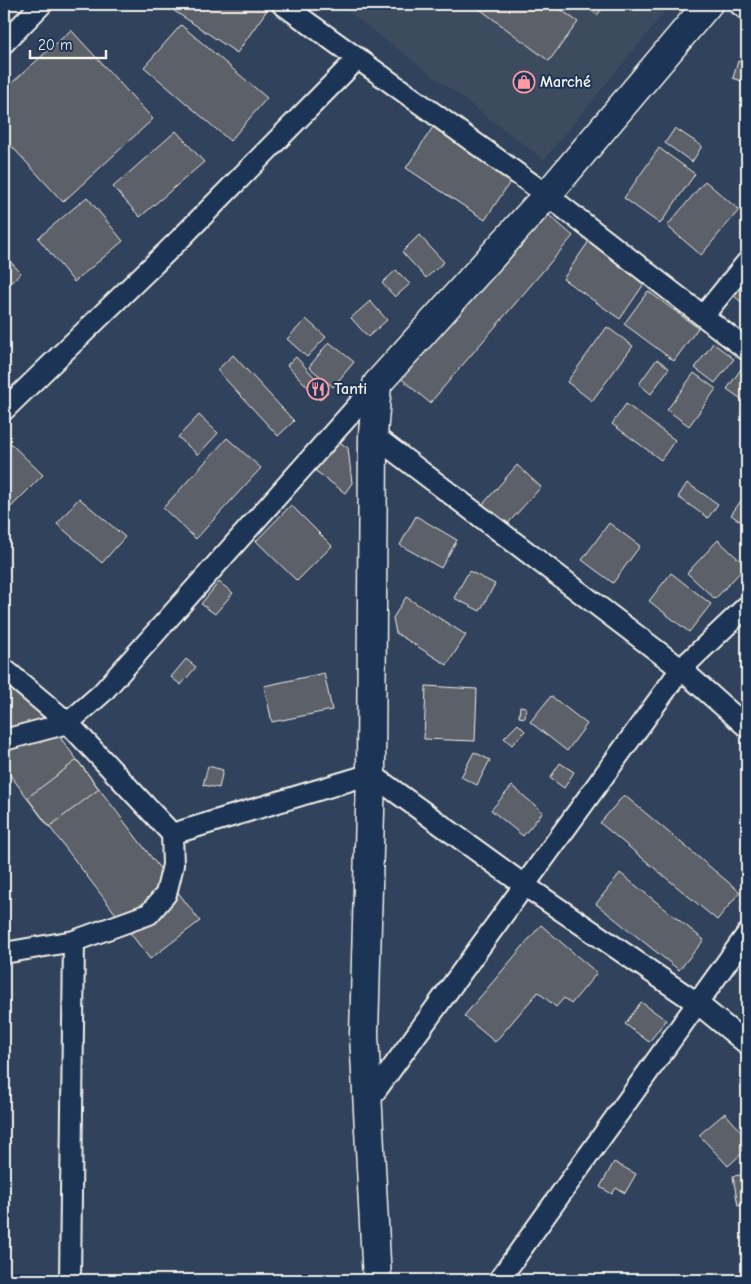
<svg xmlns="http://www.w3.org/2000/svg" width="751" height="1284" viewBox="0 0 751 1284" font-family="'Comic Neue',sans-serif">
<style>
.built{fill:#3d4b5f}
.building{fill:#5b6167;stroke:#f4f1e8}
.lines{fill:none;stroke-linecap:round;stroke-linejoin:round}
.street-casing{stroke:#f4f1e8;stroke-width:24}
.secondary-casing{stroke:#f4f1e8;stroke-width:31}
.street{stroke:#1d3557;stroke-width:20}
.secondary{stroke:#1d3557;stroke-width:28}
.labels{text-anchor:middle;dominant-baseline:central;stroke-width:4;stroke-linejoin:round;paint-order:stroke}
.poi-label{font-size:16px;font-weight:bold;fill:#f4f1e8;stroke:#1d3557;text-anchor:start}
</style>
<rect width="100%" height="100%" fill="#30425c"/>
<filter id="ink" filterUnits="userSpaceOnUse"><feTurbulence type="fractalNoise" baseFrequency=".02" numOctaves="2"/><feDisplacementMap in="SourceGraphic" scale="10" xChannelSelector="R" yChannelSelector="G"/><feConvolveMatrix kernelMatrix="1 2 1 2 8 2 1 2 1" color-interpolation-filters="sRGB"/></filter>
<g filter="url(#ink)">
<path class="built" d="M 338,4 L 671,4 L 544,160 Z"/>
<path class="building" d="M 164,4 L 257,4 L 267,10 L 237,53 Z
M 473,4 L 553,4 L 578,22 L 549,61 Z
M 582,4 L 606,4 L 597,15 Z
M 181,25 L 267,98 L 230,141 L 144,67 Z
M 71,30 L 153,119 L 63,202 L 4,138 L 4,90 Z
M 738,61 L 747,64 L 747,83 L 733,78 Z
M 433,127 L 512,179 L 485,220 L 406,168 Z
M 675,128 L 702,146 L 692,162 L 665,143 Z
M 176,131 L 204,162 L 140,217 L 113,187 Z
M 659,148 L 695,174 L 660,224 L 624,198 Z
M 705,181 L 739,210 L 701,255 L 667,226 Z
M 87,197 L 123,241 L 74,282 L 38,238 Z
M 542,209 L 573,236 L 430,403 L 398,376 Z
M 419,235 L 444,262 L 426,278 L 402,252 Z
M 589,241 L 646,281 L 620,319 L 563,279 Z
M 4,255 L 21,273 L 4,289 Z
M 396,270 L 410,284 L 395,297 L 382,283 Z
M 747,279 L 747,307 L 733,295 Z
M 648,291 L 698,328 L 674,361 L 624,324 Z
M 370,301 L 387,320 L 368,337 L 351,318 Z
M 306,319 L 326,337 L 307,357 L 287,339 Z
M 607,327 L 633,346 L 592,401 L 567,382 Z
M 329,342 L 354,362 L 333,387 L 309,367 Z
M 713,343 L 734,359 L 715,383 L 695,368 Z
M 233,355 L 294,421 L 278,436 L 217,370 Z
M 296,357 L 328,392 L 320,400 L 287,365 Z
M 657,359 L 669,368 L 651,394 L 639,384 Z
M 743,366 L 747,369 L 747,403 L 727,389 Z
M 694,373 L 716,389 L 689,426 L 667,410 Z
M 626,404 L 675,440 L 661,460 L 612,424 Z
M 199,415 L 218,433 L 198,455 L 178,437 Z
M 4,437 L 43,475 L 4,514 Z
M 227,438 L 261,468 L 196,539 L 163,508 Z
M 335,439 L 348,448 L 352,483 L 345,493 L 313,469 Z
M 517,465 L 541,487 L 502,530 L 477,511 Z
M 687,483 L 718,504 L 708,518 L 678,497 Z
M 747,492 L 747,526 L 731,515 Z
M 79,498 L 125,537 L 102,563 L 57,524 Z
M 291,505 L 332,546 L 297,581 L 256,541 Z
M 416,516 L 457,540 L 441,568 L 400,545 Z
M 609,523 L 640,546 L 613,583 L 582,560 Z
M 718,540 L 746,566 L 715,599 L 687,573 Z
M 469,571 L 495,584 L 480,611 L 454,598 Z
M 671,573 L 711,604 L 689,632 L 649,601 Z
M 219,582 L 233,593 L 215,614 L 201,604 Z
M 406,597 L 466,635 L 447,665 L 396,633 L 393,618 Z
M 186,659 L 196,667 L 181,685 L 171,677 Z
M 4,664 L 200,921 L 150,959 L 4,767 Z
M 324,673 L 332,710 L 272,722 L 264,686 Z
M 426,686 L 477,689 L 475,741 L 424,739 Z
M 551,696 L 587,724 L 567,751 L 530,722 Z
M 520,706 L 526,707 L 525,718 L 519,717 Z
M 518,724 L 525,731 L 512,745 L 504,738 Z
M 474,752 L 490,760 L 477,785 L 461,777 Z
M 77,760 L 99,789 L 49,827 L 27,798 Z
M 560,763 L 574,772 L 564,788 L 550,778 Z
M 208,766 L 223,770 L 219,788 L 203,785 Z
M 512,786 L 543,812 L 523,836 L 491,810 Z
M 624,795 L 740,892 L 717,920 L 600,823 Z
M 620,873 L 704,940 L 679,970 L 596,904 Z
M 541,925 L 597,973 L 571,1004 L 564,998 L 556,1007 L 538,992 L 495,1042 L 464,1016 Z
M 641,1002 L 666,1020 L 649,1042 L 625,1024 Z
M 725,1113 L 747,1138 L 747,1149 L 728,1166 L 699,1135 Z
M 614,1162 L 636,1174 L 625,1193 L 616,1188 L 612,1194 L 600,1187 Z
M 747,1174 L 747,1204 L 738,1206 L 733,1176 Z"/>
<g class="lines">
<g class="street-casing">
<path id="street" d="M 282,4 L 547,195 L 747,350
M 739,4 L 747,10
M 4,43 L 42,4
M 703,316 L 747,262
M 4,410 L 181,238 L 358,58
M 373,435 L 681,669 L 747,727
M 4,669 L 68,723 L 172,834 L 173,865 L 166,894 L 149,914 L 74,941 L 4,953
M 4,740 L 68,723 L 102,693 L 377,384
M 172,834 L 371,774 L 524,885 L 697,1003 L 747,1044
M 369,1100 L 681,669 L 747,606
M 70,1280 L 74,941
M 499,1280 L 747,934"/>
</g>
<g class="secondary-casing">
<path id="secondary" d="M 377,1280 L 364,1035 L 371,774 L 373,435 L 377,384 L 547,195 L 708,4"/>
</g>
<use href="#street" class="street"/>
<use href="#secondary" class="secondary"/>
</g>
</g>
<defs>
<g id="shop-ring" transform="scale(1.125)"><circle r="9.5" fill="#1d3557" stroke="#ff9aa2" stroke-width="1.5"/><path d="M-5-2.5h2.3a2.7 3.5 0 0 1 5.4 0H5L5.5 6h-11ZM-1.5-2.5h3a1.5 2.3 0 0 0-3 0Z" fill="#ff9aa2"/></g>
<g id="restaurant-ring" transform="scale(1.125)"><circle r="9.5" fill="#1d3557" stroke="#ff9aa2" stroke-width="1.5"/><path d="M-5-6h1v4h1v-4h1v4h1v-4h1v5L-1.5 .5V6h-2V.5L-5-1ZM5-6V6H3V1.5H1.5Q1.5-4 5-6Z" fill="#ff9aa2"/></g>
</defs>
<g fill-rule="evenodd">
<use href="#shop-ring" x="524" y="82"/>
<use href="#restaurant-ring" x="318" y="389"/>
</g>
<g class="labels">
<g class="poi-label">
<text x="540" y="82">Marché</text>
<text x="334" y="389">Tanti</text>
</g>
</g>
<rect width="751" height="1284" fill="none" stroke="#1d3557" stroke-width="20"/>
<rect x="10" y="10" width="731" height="1264" fill="none" stroke="#f4f1e8" stroke-width="2" filter="url(#ink)"/>
<path d="M30 50v8h76v-8" fill="none" stroke="#f4f1e8" stroke-width="2.5"/>
<text x="38" y="50" font-size="15" fill="#f4f1e8" stroke="#1d3557" stroke-width="4" paint-order="stroke">20 m</text>
</svg>
